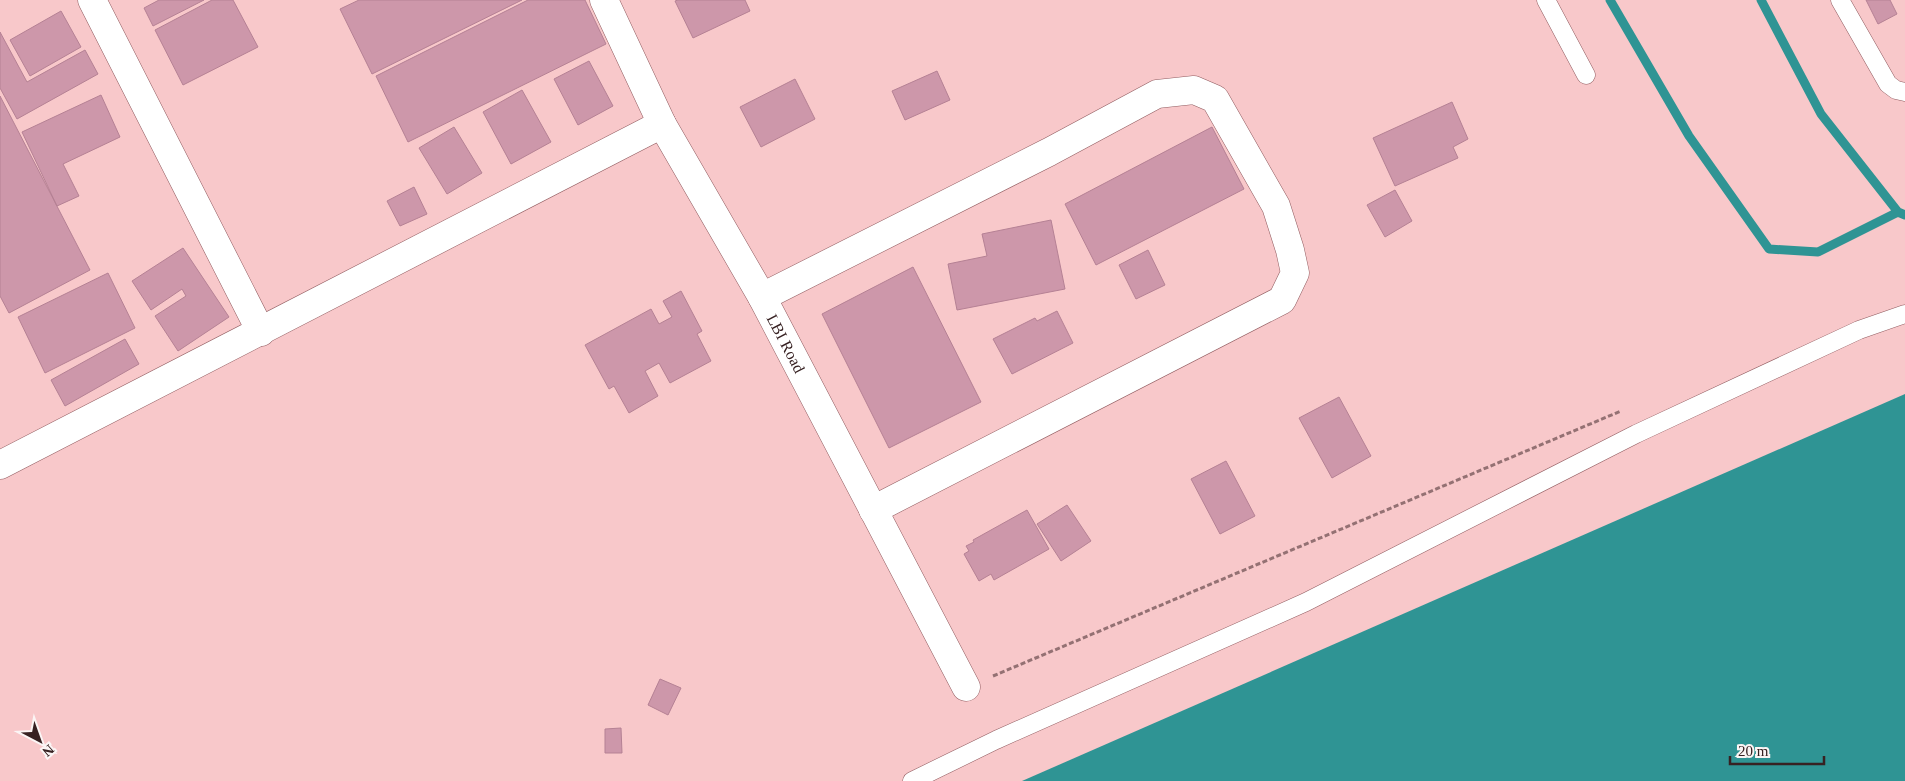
<svg xmlns="http://www.w3.org/2000/svg" width="1905" height="781" viewBox="0 0 1905 781" font-family="'Times New Roman',serif">
<style>
.water{fill:#2f9494}
.lines{fill:none;stroke-linecap:round;stroke-linejoin:round}
.stream{stroke:#2f9494;stroke-width:9}
.building{fill:#cd97aa;stroke:#b58194}
.lane-casing{stroke:#915c60;stroke-width:19}
.street-casing{stroke:#915c60;stroke-width:29}
.path{stroke:#947173;stroke-width:3;stroke-dasharray:5 2.5;stroke-linecap:butt}
.lane{stroke:#fff;stroke-width:18}
.street{stroke:#fff;stroke-width:28}
.labels{text-anchor:middle;dominant-baseline:central;stroke-width:4;stroke-linejoin:round;paint-order:stroke}
.street-label{font-size:16px;fill:#372122;stroke:#fbf5f5}
</style>
<rect width="100%" height="100%" fill="#f8c8ca"/>
<path class="water" d="M 1905,394 L 1905,781 L 1022,781 Z"/>
<g class="lines">
<path class="stream" d="M 1610,0 L 1689,136 L 1769,249 L 1818,252 L 1898,212
M 1761,0 L 1821,114 L 1898,212 L 1905,215"/>
</g>
<path class="building" d="M 159,0 L 204,0 L 153,26 L 144,8 Z
M 212,0 L 233,0 L 258,47 L 183,85 L 155,30 Z
M 359,0 L 522,0 L 372,74 L 340,9 Z
M 528,0 L 585,0 L 606,44 L 408,142 L 376,76 Z
M 678,0 L 745,0 L 750,11 L 693,38 L 675,1 Z
M 1866,0 L 1890,0 L 1897,14 L 1878,24 Z
M 61,11 L 81,47 L 30,76 L 10,40 Z
M 0,32 L 27,82 L 85,50 L 98,74 L 17,119 L 0,88 Z
M 589,61 L 613,106 L 578,125 L 554,79 Z
M 937,71 L 950,100 L 905,120 L 892,91 Z
M 795,79 L 815,119 L 761,147 L 740,107 Z
M 522,90 L 551,142 L 511,164 L 483,112 Z
M 101,95 L 120,137 L 63,164 L 79,196 L 57,206 L 22,132 Z
M 0,96 L 90,270 L 9,313 L 0,296 Z
M 1452,102 L 1468,139 L 1453,147 L 1458,158 L 1395,186 L 1373,138 Z
M 454,127 L 482,173 L 447,194 L 419,148 Z
M 1212,127 L 1244,189 L 1096,265 L 1065,204 Z
M 414,187 L 427,214 L 400,226 L 387,201 Z
M 1395,190 L 1412,221 L 1385,237 L 1367,205 Z
M 1051,220 L 1065,289 L 957,310 L 948,264 L 987,256 L 982,234 Z
M 183,248 L 229,317 L 178,351 L 155,316 L 186,296 L 182,289 L 151,310 L 132,281 Z
M 1148,250 L 1165,285 L 1136,299 L 1119,265 Z
M 913,267 L 981,402 L 889,448 L 822,314 Z
M 108,273 L 135,328 L 45,373 L 18,317 Z
M 681,291 L 702,331 L 697,334 L 711,361 L 670,383 L 659,363 L 645,371 L 658,396 L 629,413 L 614,386 L 609,389 L 585,345 L 651,309 L 659,324 L 672,317 L 663,301 Z
M 1057,311 L 1073,343 L 1012,374 L 993,339 L 1035,318 L 1037,321 Z
M 125,339 L 139,364 L 65,406 L 51,380 Z
M 1339,397 L 1371,456 L 1332,478 L 1299,418 Z
M 1226,461 L 1255,516 L 1220,534 L 1191,479 Z
M 1067,505 L 1091,541 L 1061,561 L 1037,524 Z
M 1027,510 L 1049,549 L 994,580 L 991,574 L 979,581 L 964,554 L 969,551 L 966,546 L 974,542 L 973,540 Z
M 660,679 L 681,688 L 668,715 L 648,705 Z
M 621,728 L 622,753 L 605,753 L 605,729 Z"/>
<g class="lines">
<g class="lane-casing">
<path id="lane" d="M 1546,0 L 1586,75
M 1840,0 L 1888,84 L 1896,90 L 1905,92
M 912,781 L 996,740 L 1306,602 L 1636,434 L 1859,330 L 1905,314"/>
</g>
<g class="street-casing">
<g id="street">
<path d="M 92,0 L 261,332"/>
<path id="s1" d="M 604,0 L 662,124 L 762,297 L 966,687"/>
<path d="M 762,297 L 1049,152 L 1157,94 L 1194,90 L 1215,99 L 1276,206 L 1290,250 L 1295,273 L 1282,300 L 873,510"/>
<path d="M 0,465 L 662,124"/>
</g>
</g>
<path class="path" d="M 993,676 L 1621,411"/>
<use href="#lane" class="lane"/>
<use href="#street" class="street"/>
</g>
<g class="labels">
<g class="street-label">
<text stroke="none"><textPath href="#s1" startOffset="389">LBI Road</textPath></text>
</g>
</g>
<g transform="translate(40 741) rotate(139)" stroke="#fbf5f5" stroke-width="4" paint-order="stroke">
<path d="M0-4L9 19L0 12L-9 19Z" fill="#372122"/>
<text y="-8" font-size="14" font-weight="bold" text-anchor="middle" fill="#372122">N</text>
</g>
<path d="M1730 756v8h94v-8" fill="none" stroke="#372122" stroke-width="2.5"/>
<text x="1738" y="756" font-size="15" fill="#372122" stroke="#fbf5f5" stroke-width="4" paint-order="stroke">20 m</text>
</svg>
